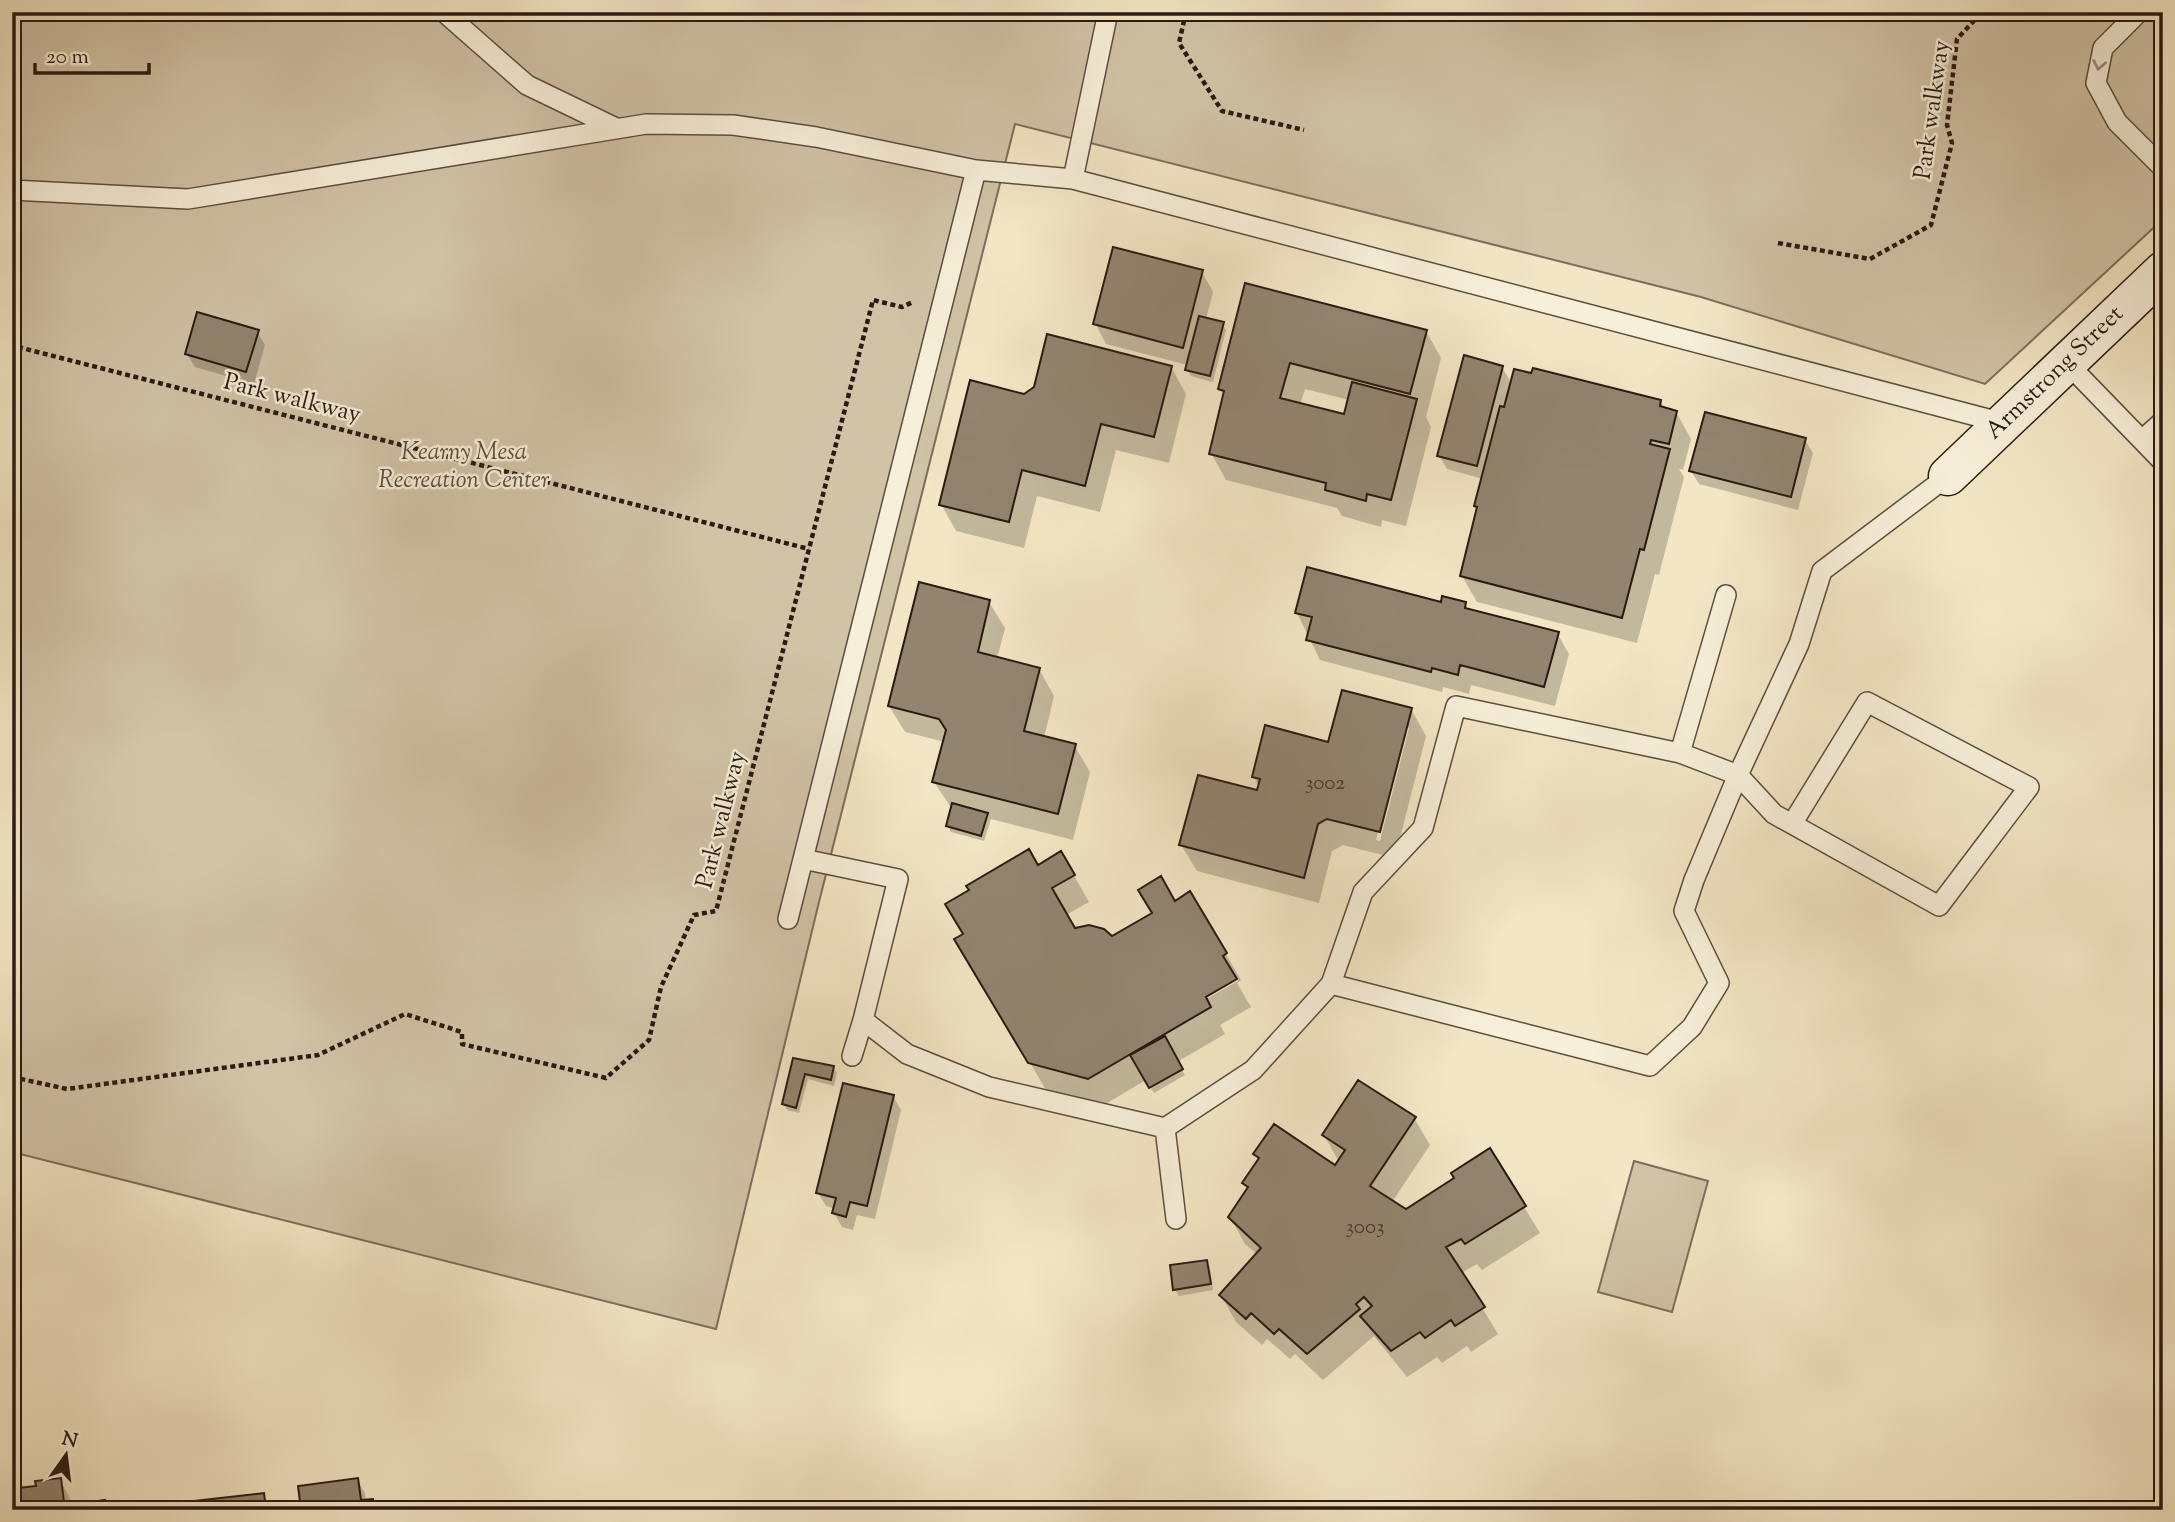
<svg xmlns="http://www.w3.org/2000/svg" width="2175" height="1522" viewBox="0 0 2175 1522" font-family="'Sorts Mill Goudy',serif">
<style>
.green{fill:#d1c3a6;stroke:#7d6e5c;stroke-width:2}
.shadow{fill:#0003;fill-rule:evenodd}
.building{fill:#92846f;stroke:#291a13;stroke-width:2}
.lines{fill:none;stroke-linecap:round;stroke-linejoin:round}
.lane-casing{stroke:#5c4d3f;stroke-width:22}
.secondary-casing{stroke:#291a13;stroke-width:41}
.path{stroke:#291a13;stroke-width:4.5;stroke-dasharray:5 3.5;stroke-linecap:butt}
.lane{stroke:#f7efd9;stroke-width:19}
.secondary{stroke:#f7efd9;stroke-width:38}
.oneway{stroke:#9a8f80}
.labels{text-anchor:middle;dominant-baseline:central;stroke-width:5;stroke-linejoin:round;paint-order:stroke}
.number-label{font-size:21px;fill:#43342a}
.street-label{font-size:24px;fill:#291a13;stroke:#f7efd9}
.park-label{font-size:24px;font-style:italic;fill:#5b4d3f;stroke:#f7efd9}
</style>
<rect width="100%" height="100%" fill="#f3e6c4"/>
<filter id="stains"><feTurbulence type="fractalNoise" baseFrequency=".00286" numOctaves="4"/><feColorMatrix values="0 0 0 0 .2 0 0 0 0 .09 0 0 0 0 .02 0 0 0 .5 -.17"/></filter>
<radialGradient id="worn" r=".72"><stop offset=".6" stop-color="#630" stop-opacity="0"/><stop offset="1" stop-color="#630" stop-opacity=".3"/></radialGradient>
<path class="green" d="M 12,12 L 2163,12 L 2163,219 L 1985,384 L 1701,297 L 1015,124 L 818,906 L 716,1329 L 12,1152 Z
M 1634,1161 L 1708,1181 L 1672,1312 L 1598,1292 Z"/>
<path class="shadow" d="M 1202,272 L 1213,292 L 1206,319 L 1222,323 L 1226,330 L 1213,382 L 1191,376 L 1187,369 L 1188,365 L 1106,344 L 1095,323 Z
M 1247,285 L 1426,331 L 1441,358 L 1426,417 L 1431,427 L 1406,526 L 1382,520 L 1381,527 L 1342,516 L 1337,508 L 1226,480 L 1211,453 L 1225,397 L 1220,389 ZM 1305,389 L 1349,400 L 1345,416 L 1300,405 Z
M 257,331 L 265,345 L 254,384 L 195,367 L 187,354 Z
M 1171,367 L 1186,394 L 1169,463 L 1116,450 L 1100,512 L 1037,496 L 1024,548 L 956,531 L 941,504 L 1024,396 Z
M 1502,367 L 1512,384 L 1660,402 L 1665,409 L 1676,412 L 1691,439 L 1683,470 L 1679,469 L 1684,477 L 1659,575 L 1655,574 L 1637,643 L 1477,602 L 1462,576 L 1479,510 L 1476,506 L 1483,479 L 1447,469 L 1439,455 Z
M 1805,440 L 1813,453 L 1798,510 L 1699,484 L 1691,471 Z
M 989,602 L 1005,628 L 997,659 L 1039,669 L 1054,696 L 1044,738 L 1074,745 L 1090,772 L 1073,840 L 991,819 L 984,841 L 951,832 L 948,826 L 952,809 L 934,782 L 945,742 L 905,732 L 889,706 Z
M 1442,604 L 1465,604 L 1469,611 L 1557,633 L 1569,654 L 1555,706 L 1471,685 L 1469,694 L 1443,687 L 1442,692 L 1320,660 L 1297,613 Z
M 1411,709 L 1426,736 L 1395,858 L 1343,845 L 1332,851 L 1319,903 L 1197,871 L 1181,845 L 1258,792 L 1259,787 L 1254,777 ZM 1405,728 L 1409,728 L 1380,841 L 1376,840 Z
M 1061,853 L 1089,902 L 1066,915 L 1074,930 L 1111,938 L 1174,903 L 1226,954 L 1241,980 L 1237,983 L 1251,1007 L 1220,1025 L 1225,1034 L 1177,1062 L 1185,1075 L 1154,1093 L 1146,1080 L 1104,1105 L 1046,1090 L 957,939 L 965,935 L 1038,867 ZM 1238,977 L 1238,981 L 1199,1003 L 1197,1000 Z
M 795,1060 L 833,1067 L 837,1073 L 834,1086 L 808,1079 L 799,1113 L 787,1110 L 784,1104 Z
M 893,1096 L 901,1110 L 875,1219 L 857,1215 L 853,1230 L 842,1227 L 834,1213 L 835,1209 L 826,1206 L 818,1193 Z
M 1414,1118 L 1430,1145 L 1392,1202 L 1406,1212 L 1457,1178 L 1489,1150 L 1540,1233 L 1482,1270 L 1477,1264 L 1461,1273 L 1498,1334 L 1471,1352 L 1467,1346 L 1442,1363 L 1437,1357 L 1407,1377 L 1374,1336 L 1323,1380 L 1295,1354 L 1290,1359 L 1267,1339 L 1262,1345 L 1236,1322 L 1221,1295 L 1258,1255 L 1245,1244 L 1230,1217 L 1248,1190 L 1244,1183 L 1259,1160 L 1255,1154 L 1336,1168 L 1339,1162 L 1324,1135 Z
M 1206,1262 L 1210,1268 L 1213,1290 L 1179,1296 L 1175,1290 Z
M 60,1480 L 76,1510 L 19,1510 L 38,1488 Z
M 357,1480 L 365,1493 L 366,1501 L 372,1500 L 377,1510 L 303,1510 Z
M 263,1495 L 272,1510 L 170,1510 Z"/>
<path class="building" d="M 1113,247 L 1203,270 L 1183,348 L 1093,324 Z
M 1245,283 L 1427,330 L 1410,394 L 1290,363 L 1280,398 L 1344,414 L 1352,382 L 1417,399 L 1391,500 L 1367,494 L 1366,501 L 1325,490 L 1326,483 L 1209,454 L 1224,391 L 1218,389 Z
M 197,312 L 259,330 L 246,372 L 185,354 Z
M 1199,316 L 1224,322 L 1210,376 L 1185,370 Z
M 1047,334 L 1172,366 L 1154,437 L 1101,424 L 1085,486 L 1022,470 L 1009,522 L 939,505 L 970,380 L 1024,394 L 1034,387 Z
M 1464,355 L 1503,366 L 1477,466 L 1437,456 Z
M 1533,368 L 1661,400 L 1660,406 L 1677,411 L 1669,444 L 1651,440 L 1650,444 L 1670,449 L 1644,550 L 1640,549 L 1622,618 L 1460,576 L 1477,507 L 1474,506 L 1500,406 L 1504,407 L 1514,369 L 1531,373 Z
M 1705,412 L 1806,438 L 1791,497 L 1689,471 Z
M 1307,567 L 1441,602 L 1442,596 L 1466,602 L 1465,608 L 1559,632 L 1544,687 L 1460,665 L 1458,675 L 1432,668 L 1431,672 L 1306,640 L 1312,617 L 1295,613 Z
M 919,582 L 990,600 L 978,652 L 1040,668 L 1024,731 L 1076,744 L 1058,814 L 932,782 L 946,730 L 939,719 L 888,706 Z
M 1342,690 L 1412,708 L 1380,832 L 1327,819 L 1318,824 L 1304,878 L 1179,845 L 1198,775 L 1257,790 L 1260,779 L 1252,777 L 1265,725 L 1328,742 Z
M 952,803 L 988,813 L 981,836 L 946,826 Z
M 1029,849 L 1038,865 L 1061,851 L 1075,875 L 1052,888 L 1075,928 L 1089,925 L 1104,929 L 1112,936 L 1152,913 L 1138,890 L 1161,876 L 1175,901 L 1190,891 L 1227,953 L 1223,956 L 1237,979 L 1206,997 L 1211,1007 L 1088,1079 L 1028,1063 L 954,939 L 963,934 L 945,904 L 969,890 L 966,886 Z
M 1165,1036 L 1183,1069 L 1149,1088 L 1130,1055 Z
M 793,1058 L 834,1066 L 831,1080 L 805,1074 L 796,1108 L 782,1104 Z
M 1358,1080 L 1416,1117 L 1370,1186 L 1406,1209 L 1454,1178 L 1451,1173 L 1490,1148 L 1526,1206 L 1465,1244 L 1461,1239 L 1446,1247 L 1485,1307 L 1455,1326 L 1451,1320 L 1425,1338 L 1420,1332 L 1391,1351 L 1360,1316 L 1372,1306 L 1364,1297 L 1356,1304 L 1360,1309 L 1307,1354 L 1279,1329 L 1274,1334 L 1251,1313 L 1246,1319 L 1219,1295 L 1261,1248 L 1228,1217 L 1248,1187 L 1242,1183 L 1259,1158 L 1253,1154 L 1274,1124 L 1335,1165 L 1345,1150 L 1322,1135 Z
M 843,1083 L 894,1095 L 867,1206 L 850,1202 L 846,1217 L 832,1213 L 836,1198 L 816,1193 Z
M 1207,1260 L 1211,1284 L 1173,1290 L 1170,1265 Z
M 61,1478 L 65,1510 L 14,1510 L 17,1509 L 16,1501 L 19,1501 L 18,1488 L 36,1486 L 35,1481 Z
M 358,1478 L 361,1500 L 373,1499 L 375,1510 L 301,1510 L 298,1486 Z
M 264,1493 L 266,1510 L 168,1510 L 168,1504 Z
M 105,1500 L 106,1504 L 123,1502 L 125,1510 L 79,1510 L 79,1504 Z"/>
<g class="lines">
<g class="lane-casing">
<path id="lane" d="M 444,12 L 527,85 L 616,128
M 2139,12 L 2103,48 L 2096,83 L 2117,122 L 2163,168
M 1073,179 L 1108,12
M 12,190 L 188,199 L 646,124 L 733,125 L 816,137 L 976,170
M 2067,363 L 2163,462
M 2142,440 L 2163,421
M 1680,753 L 1726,595
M 1792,824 L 1867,702 L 2029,787 L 1939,906 L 1774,814 L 1738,775 L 1694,880 L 1684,911 L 1719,983 L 1692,1027 L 1650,1066 L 1331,984 L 1363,892 L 1423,828 L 1456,706 L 1680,753 L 1738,775 L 1799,644 L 1822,571 L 1948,476
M 803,859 L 898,879 L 863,1020 L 907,1054 L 989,1087 L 1165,1128
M 788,919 L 976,170 L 1073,179 L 2003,423
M 852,1056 L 863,1020
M 1176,1219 L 1165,1128 L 1253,1070 L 1331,984"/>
</g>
<g class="secondary-casing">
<path id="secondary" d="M 1948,476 L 2163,271"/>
</g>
<path class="path" d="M 1186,12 L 1179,43 L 1222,111 L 1304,130
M 1778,243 L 1870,259 L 1931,225 L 1952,143 L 1947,125 L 1957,39 L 1982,12
M 12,341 L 18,347 L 809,549
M 12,1077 L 67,1089 L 318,1055 L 405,1014 L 462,1032 L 462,1044 L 606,1078 L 649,1040 L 661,987 L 694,915 L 716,911 L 873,300 L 902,307 L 913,302"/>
<use href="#lane" class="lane"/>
<use href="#secondary" class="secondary"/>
</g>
<defs><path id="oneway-chevron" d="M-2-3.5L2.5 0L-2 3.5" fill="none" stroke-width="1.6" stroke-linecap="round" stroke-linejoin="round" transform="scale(1.75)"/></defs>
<use class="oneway" href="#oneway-chevron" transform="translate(2099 65) rotate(101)"/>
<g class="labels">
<g class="number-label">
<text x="1325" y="784">3002</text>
<text x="1365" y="1228">3003</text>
</g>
<g class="street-label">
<text transform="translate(1933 110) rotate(-82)">Park walkway</text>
<text transform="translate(2055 373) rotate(-44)">Armstrong Street</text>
<text transform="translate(292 399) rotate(14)">Park walkway</text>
<text transform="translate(722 820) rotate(-76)">Park walkway</text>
</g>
<g class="park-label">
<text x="464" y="453">Kearny Mesa<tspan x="464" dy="28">Recreation Center</tspan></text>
</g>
</g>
<rect width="2175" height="1522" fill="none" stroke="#f3e6c4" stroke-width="42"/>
<rect x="14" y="14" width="2147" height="1494" fill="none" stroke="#291a13" stroke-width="3.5"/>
<rect x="21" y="21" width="2133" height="1480" fill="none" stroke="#291a13" stroke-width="2"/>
<g transform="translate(66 1455) rotate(14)" stroke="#f7efd9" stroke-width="5" paint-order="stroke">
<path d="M0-5L12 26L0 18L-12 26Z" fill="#291a13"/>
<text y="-10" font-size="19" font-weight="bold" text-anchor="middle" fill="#291a13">N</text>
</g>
<path d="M35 63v10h114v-10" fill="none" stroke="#291a13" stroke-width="3.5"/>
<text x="46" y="63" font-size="21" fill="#291a13" stroke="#f7efd9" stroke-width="5" paint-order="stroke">20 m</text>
<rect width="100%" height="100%" filter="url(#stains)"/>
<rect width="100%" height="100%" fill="url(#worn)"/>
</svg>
